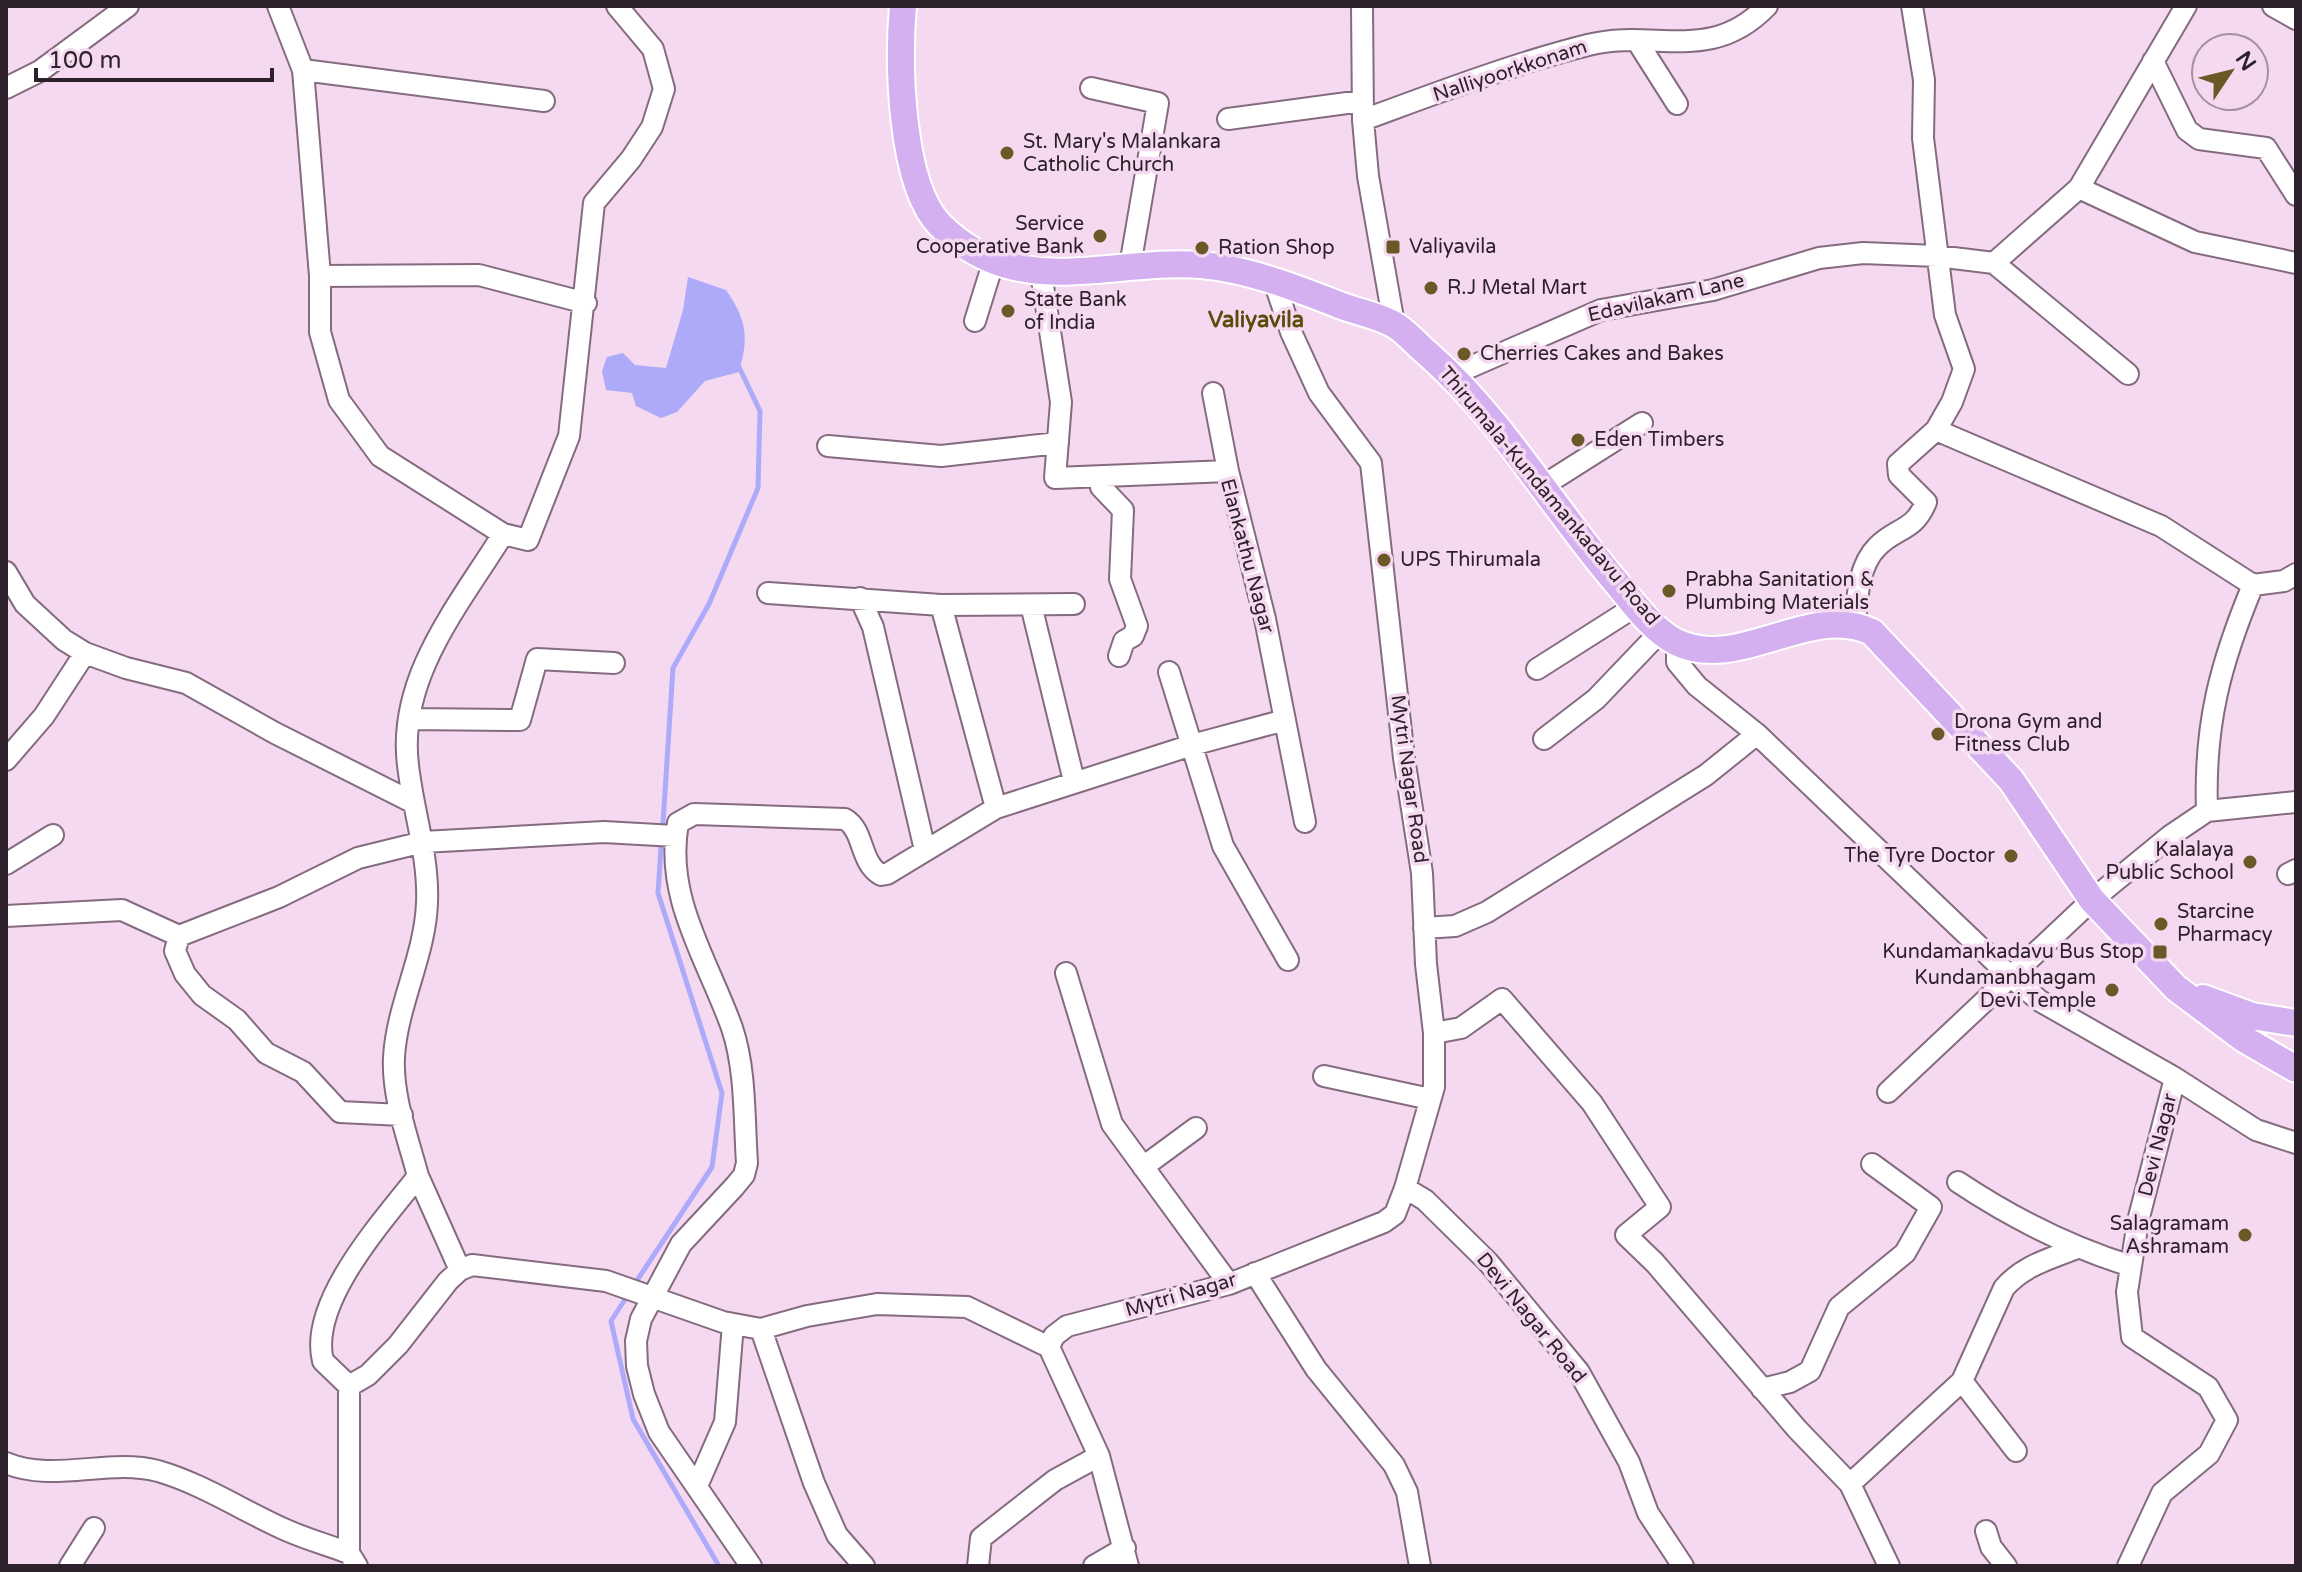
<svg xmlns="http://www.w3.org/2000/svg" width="2302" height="1572" viewBox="0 0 2302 1572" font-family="'Varela Round',sans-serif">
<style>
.water{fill:#adaafa}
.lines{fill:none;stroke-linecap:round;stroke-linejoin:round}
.stream{stroke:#adaafa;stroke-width:5}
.minor-casing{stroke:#846b80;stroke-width:24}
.major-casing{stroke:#fff;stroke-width:30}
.minor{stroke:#fff;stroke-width:20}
.major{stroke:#d5b0f1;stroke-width:26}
.poi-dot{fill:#6a5826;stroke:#f5d9f0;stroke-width:3}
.labels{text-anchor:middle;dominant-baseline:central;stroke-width:7;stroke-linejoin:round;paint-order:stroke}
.street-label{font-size:20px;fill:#2d222b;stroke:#f5d9f0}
.poi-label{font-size:20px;fill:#2d222b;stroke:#f5d9f0;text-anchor:start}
.neighbourhood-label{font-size:22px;font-weight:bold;fill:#5e4a0b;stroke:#f5d9f0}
</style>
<rect width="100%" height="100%" fill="#f5d9f0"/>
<path class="water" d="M 688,277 L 726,290 C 747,320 749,338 739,372 L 705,381 L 677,412 L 661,418 L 636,406 L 632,393 L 606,390 L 602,371 L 607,357 L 623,353 L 635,365 L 666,368 L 683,310 Z"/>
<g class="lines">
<path class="stream" d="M 663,823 L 673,668 L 709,604 L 758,488 L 760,411 L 738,365
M 638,1279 L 712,1167 L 722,1093 L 658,893 L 661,848
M 624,1301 L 611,1321 L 633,1419 L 719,1566"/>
<g class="minor-casing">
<path id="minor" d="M 278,6 L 303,70 L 320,276 L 479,275 L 586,303
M 1362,6 L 1363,120 L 1368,176 L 1394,324
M 2273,6 L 2296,19
M 1637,41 L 1677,104
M 2153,61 L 2187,130 L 2199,139 L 2266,148 L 2296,195
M 303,70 L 544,101
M 6,88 L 40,71 L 128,6
M 1091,88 L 1158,103 L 1130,266
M 1228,119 L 1362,101
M 1363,120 C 1437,93 1512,64 1588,45 C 1654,28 1710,65 1767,6
M 2079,188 L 2195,242 L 2296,263
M 1994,263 L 2079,188 L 2186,6
M 1041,273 L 1061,402 L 1055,478 L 1228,471 L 1265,619 L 1305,822
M 320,276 L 320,332 L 339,400 L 380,456 L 503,534
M 975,321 L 994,260
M 1452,375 L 1601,310 L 1713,290 L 1819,258 L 1863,253 L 1937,256 L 1994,263 L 2128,374
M 1213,393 L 1228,471
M 1936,430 L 2161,526 L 2253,585
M 828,446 L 941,456 L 1058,443
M 1103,477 L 1101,487 L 1123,510 L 1120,579 L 1137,626 L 1133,636 L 1124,641 L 1119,656
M 1541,487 L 1642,423
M 6,572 L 25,604 L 64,640 L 85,653 L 126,668 L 186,683 L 275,733 L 414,803
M 768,593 L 941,605 L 1074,604
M 860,598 L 873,627 L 925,850
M 941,605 L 996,808
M 1031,605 L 1074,781
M 1855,624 C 1857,599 1858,566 1877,547 C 1896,527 1914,532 1926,502 L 1899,475 L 1898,464 L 1936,430 L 1952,402 L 1964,369 L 1945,315 L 1923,138 L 1924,80 L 1912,6
M 1677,642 L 1677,662 L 1697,686 L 1757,734 L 2010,976 L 2040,1001 L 2175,1078 L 2138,1221 L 2127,1292 L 2132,1337 L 2208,1387 L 2227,1420 L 2209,1454 L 2162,1493 L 2128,1566
M 1537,669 L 1636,606
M 1169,672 L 1223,846 L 1288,960
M 410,719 L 520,720 L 537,659 L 614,663
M 1544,739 L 1596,699 L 1661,631
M 6,760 L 44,716 L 85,653
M 2207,811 C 2204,725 2220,664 2253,585 L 2284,581 L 2296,574
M 6,864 L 53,835
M 2288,874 L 2296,870
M 6,916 L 122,910 L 179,936 L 279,897 L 358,858 L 423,842 L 604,832 L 675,836
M 1424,928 L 1455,926 L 1487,912 L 1706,775 L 1757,734
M 179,936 L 175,951 L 185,974 L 202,995 L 237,1020 L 266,1053 L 303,1072 L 340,1112 L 402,1115
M 1066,973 L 1112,1124 L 1229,1284
M 1434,1033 L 1461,1028 L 1502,999 L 1592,1103 L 1660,1207 L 1626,1235 L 1655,1263 L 1797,1429 L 1850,1484 L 1889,1566
M 1324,1076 L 1430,1099
M 2175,1078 L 2256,1130 L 2296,1143
M 1888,1092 L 2092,900 L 2170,836 L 2207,811 L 2296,802
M 1143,1167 L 1196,1128
M 418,1176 L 460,1270
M 1958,1182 C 2012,1218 2070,1247 2131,1266
M 1405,1188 L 1425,1200 L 1488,1262 L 1579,1372 L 1629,1462 L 1648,1513 L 1683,1566
M 1255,1273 L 1316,1369 L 1394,1465 L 1407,1492 L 1420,1566
M 761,1329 L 814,1483 L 837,1535 L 864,1566
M 1049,1347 L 1054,1336 L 1067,1326 L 1229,1284 L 1384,1222 L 1395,1214 L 1405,1188 L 1434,1087 L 1434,1033 L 1426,964 L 1422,873 L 1404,758 L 1371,463 L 1319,393 L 1291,332 L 1274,281
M 1962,1381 L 2016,1451
M 349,1386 L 368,1375 L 398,1345 L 448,1281 L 460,1270 L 472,1265 L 606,1281 L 723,1322 L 761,1329 L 807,1316 L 877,1304 L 967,1307 L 1049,1347 L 1099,1456 L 1128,1566
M 1762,1389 L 1790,1382 L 1810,1371 L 1839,1307 L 1905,1253 L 1931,1207 L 1872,1164
M 6,1463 C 54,1483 108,1458 158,1471 C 203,1484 243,1511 286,1530 C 306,1539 328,1545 349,1553
M 1850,1484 L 1962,1381 L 2004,1288 C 2024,1265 2050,1259 2077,1248
M 697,1486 L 725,1422 L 733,1324
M 1986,1531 L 1991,1547 L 2006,1566
M 70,1566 L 94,1528
M 357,1566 L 349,1553 L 349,1386 L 323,1361 C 308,1302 384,1220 418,1176 C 408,1138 392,1097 394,1057 C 397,1005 425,956 427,903 C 429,856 413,811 408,765 C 397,677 460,604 503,534 L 528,540 L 569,436 L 594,203 L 631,159 L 652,127 L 664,89 L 653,49 L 617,6
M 751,1566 L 659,1432 L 644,1394 L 637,1366 L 636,1341 L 641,1319 L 681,1244 L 735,1186 L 744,1175 L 747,1163 C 744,1120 746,1069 732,1028 C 708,960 664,898 678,823 L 694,814 L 845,819 C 865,831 859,862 881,875 L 887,874 L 996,808 L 1192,745 L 1285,720
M 978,1566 L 981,1538 L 1055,1480 L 1099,1456
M 1094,1566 L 1125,1548"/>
</g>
<g class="major-casing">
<path id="major" d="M 903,6 C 898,62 900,184 940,225 C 1018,303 1109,258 1201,265 C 1249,269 1298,289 1342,306 C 1359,312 1378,316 1393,324 C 1406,331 1417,345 1428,354 C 1502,419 1552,507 1615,581 C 1632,601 1652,630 1676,642 C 1739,673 1809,602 1872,632 L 2011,780 L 2092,900 L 2176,988 L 2244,1039 L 2296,1069
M 2203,998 L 2252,1016 L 2296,1023"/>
</g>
<use href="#minor" class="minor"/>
<use href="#major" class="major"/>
</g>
<g class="poi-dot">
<circle cx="1007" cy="153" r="8"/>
<circle cx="1100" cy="236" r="8"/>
<rect x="1385" y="239" width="16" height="16" rx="4"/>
<circle cx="1202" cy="248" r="8"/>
<circle cx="1431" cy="288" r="8"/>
<circle cx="1008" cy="311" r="8"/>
<circle cx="1464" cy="354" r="8"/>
<circle cx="1578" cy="440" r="8"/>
<circle cx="1384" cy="560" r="8"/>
<circle cx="1669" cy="591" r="8"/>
<circle cx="1938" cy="734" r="8"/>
<circle cx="2011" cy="856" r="8"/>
<circle cx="2250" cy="862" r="8"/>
<circle cx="2161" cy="924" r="8"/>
<rect x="2152" y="944" width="16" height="16" rx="4"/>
<circle cx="2112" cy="990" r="8"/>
<circle cx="2245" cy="1235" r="8"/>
</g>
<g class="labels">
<g class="street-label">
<text transform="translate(1510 71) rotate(-18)">Nalliyoorkkonam</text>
<text transform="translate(1666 298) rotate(-13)">Edavilakam Lane</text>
<text transform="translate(1549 496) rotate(50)">Thirumala-Kundamankadavu Road</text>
<text transform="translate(1247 556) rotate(75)">Elankathu Nagar</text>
<text transform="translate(1409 779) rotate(82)">Mytri Nagar Road</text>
<text transform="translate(2158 1145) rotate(-76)">Devi Nagar</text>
<text transform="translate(1181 1295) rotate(-16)">Mytri Nagar</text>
<text transform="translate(1531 1318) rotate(51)">Devi Nagar Road</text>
</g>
<g class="poi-label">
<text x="1023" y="142">St. Mary's Malankara<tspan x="1023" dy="23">Catholic Church</tspan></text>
<text x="1084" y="224" text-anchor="end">Service<tspan x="1084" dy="23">Cooperative Bank</tspan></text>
<text x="1409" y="247">Valiyavila</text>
<text x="1218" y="248">Ration Shop</text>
<text x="1447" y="288">R.J Metal Mart</text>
<text x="1024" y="300">State Bank<tspan x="1024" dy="23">of India</tspan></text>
<text x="1480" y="354">Cherries Cakes and Bakes</text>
<text x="1594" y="440">Eden Timbers</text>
<text x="1400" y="560">UPS Thirumala</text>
<text x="1685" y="580">Prabha Sanitation &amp;<tspan x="1685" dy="23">Plumbing Materials</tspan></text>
<text x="1954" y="722">Drona Gym and<tspan x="1954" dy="23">Fitness Club</tspan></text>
<text x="2234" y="850" text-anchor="end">Kalalaya<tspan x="2234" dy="23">Public School</tspan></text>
<text x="1995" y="856" text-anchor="end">The Tyre Doctor</text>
<text x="2177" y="912">Starcine<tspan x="2177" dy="23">Pharmacy</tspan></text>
<text x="2144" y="952" text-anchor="end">Kundamankadavu Bus Stop</text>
<text x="2096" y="978" text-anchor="end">Kundamanbhagam<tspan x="2096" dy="23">Devi Temple</tspan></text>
<text x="2229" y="1224" text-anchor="end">Salagramam<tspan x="2229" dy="23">Ashramam</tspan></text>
</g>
<g class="neighbourhood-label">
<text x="1256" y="320">Valiyavila</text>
</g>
</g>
<rect width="2302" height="1572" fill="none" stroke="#2d222b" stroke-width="16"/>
<g transform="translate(2230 72) rotate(55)"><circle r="38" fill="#f5d9f0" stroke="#a590a1" stroke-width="2"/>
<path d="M0-6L14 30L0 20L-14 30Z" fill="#6a5826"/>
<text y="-12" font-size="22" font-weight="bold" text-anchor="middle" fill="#2d222b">N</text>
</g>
<path d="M36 68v12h236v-12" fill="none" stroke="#2d222b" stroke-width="4"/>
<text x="48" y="68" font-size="24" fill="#2d222b" stroke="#f5d9f0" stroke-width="6" paint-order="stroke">100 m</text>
</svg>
